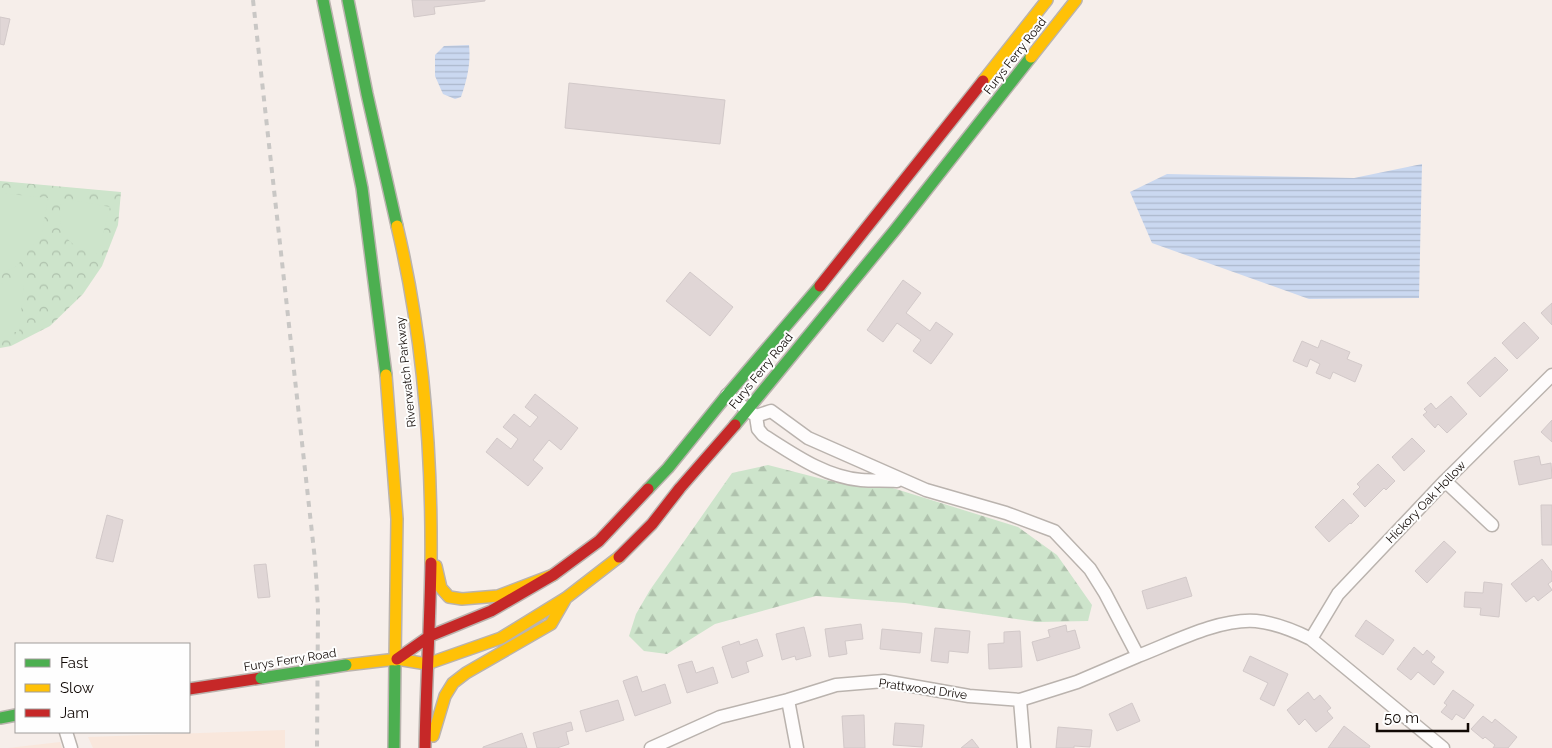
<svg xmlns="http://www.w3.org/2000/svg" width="1552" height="748" viewBox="0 0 1552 748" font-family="Raleway,sans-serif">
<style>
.built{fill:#f9e7dc}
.forest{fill:url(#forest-firs)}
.park{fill:url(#park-crowns)}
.pitch{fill:#cde4cb}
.water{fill:url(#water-rules)}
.building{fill:#e0d6d6;stroke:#d2c9c9}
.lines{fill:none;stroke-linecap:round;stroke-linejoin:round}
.street-casing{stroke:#bab3ae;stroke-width:15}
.fast-casing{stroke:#bab3ae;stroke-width:14}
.slow-casing{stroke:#bab3ae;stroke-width:14}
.jam-casing{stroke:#bab3ae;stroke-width:14}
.street{stroke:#fefcfc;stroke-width:12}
.fast{stroke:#4caf50;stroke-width:11}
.slow{stroke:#ffc107;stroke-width:11}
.jam{stroke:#c62828;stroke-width:11}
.rail{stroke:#c9c7c5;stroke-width:4;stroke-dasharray:6 6;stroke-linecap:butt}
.fast-bridge-casing{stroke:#bab3ae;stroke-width:14;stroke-linecap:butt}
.fast-bridge{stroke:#4caf50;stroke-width:11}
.labels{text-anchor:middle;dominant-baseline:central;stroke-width:4;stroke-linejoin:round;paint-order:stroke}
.street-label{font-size:12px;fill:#110905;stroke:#fefefe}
</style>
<defs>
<pattern id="forest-firs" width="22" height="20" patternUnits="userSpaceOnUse" patternTransform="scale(1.25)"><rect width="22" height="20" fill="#cde4cb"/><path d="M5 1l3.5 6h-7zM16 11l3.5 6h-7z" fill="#afc2ad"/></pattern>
<pattern id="park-crowns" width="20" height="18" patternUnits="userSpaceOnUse" patternTransform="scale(1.25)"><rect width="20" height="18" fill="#cde4cb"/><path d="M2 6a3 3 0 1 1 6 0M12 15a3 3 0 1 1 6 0" fill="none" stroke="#afc2ad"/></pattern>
<pattern id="water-rules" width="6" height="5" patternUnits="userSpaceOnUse" patternTransform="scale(1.25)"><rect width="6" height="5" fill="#cad8f0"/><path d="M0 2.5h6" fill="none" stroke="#acb8cc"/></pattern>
</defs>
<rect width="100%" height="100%" fill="#f6eeea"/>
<path class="built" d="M 285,730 L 285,748 L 93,748 L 88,737 Z
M 60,742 L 62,748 L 8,748 Z"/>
<path class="forest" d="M 768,465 L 830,481 L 883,485 L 1018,527 L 1057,555 L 1092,605 L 1088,621 L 1037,622 L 905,603 L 816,596 L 715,624 L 667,654 L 644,651 L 629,636 L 636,614 L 650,590 L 732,473 Z"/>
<path class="park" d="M 0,181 L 121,192 L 118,225 L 102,266 L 83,294 L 50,326 L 11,346 L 0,348 Z"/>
<path class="pitch" d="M 0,193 L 48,198 L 42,233 L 17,266 L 0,274 Z
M 61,198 L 110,207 L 98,254 C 64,246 57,232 61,198 Z
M 4,283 L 24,283 L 19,332 L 0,332 L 0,284 Z"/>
<path class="water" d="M 469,45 C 471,63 467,80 461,97 L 455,99 L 443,94 L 435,76 L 435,55 L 444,46 Z
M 1422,164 L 1419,298 L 1309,299 L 1152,243 L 1130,192 L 1167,174 L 1354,178 Z"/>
<path class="building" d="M 412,0 L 485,0 L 485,1 L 434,7 L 435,14 L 414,17 Z
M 0,17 L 10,19 L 4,45 L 0,44 Z
M 569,83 L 725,100 L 720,144 L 565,128 Z
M 690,272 L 733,307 L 710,336 L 666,301 Z
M 903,280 L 921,293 L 906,313 L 930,331 L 936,322 L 953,334 L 931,364 L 913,351 L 921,340 L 897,323 L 883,342 L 867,330 Z
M 1552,303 L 1552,325 L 1541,313 Z
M 1524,322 L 1539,338 L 1517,359 L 1502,343 Z
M 1321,340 L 1350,352 L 1347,359 L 1362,365 L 1355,382 L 1333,372 L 1330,379 L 1316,373 L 1320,364 L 1310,359 L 1307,367 L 1293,361 L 1302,341 L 1318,348 Z
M 1495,357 L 1508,370 L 1480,397 L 1467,383 Z
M 535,394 L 578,428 L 561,450 L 549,440 L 533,460 L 543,468 L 528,486 L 486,452 L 497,438 L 511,449 L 518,439 L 503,427 L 514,414 L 530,427 L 538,417 L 525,407 Z
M 1451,396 L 1467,414 L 1447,433 L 1438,424 L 1435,428 L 1423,415 L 1427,412 L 1424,409 L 1431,403 L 1436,409 Z
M 1552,420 L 1552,442 L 1541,432 Z
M 1412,438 L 1425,451 L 1404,471 L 1392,457 Z
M 1539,456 L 1541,465 L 1551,463 L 1552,478 L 1519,485 L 1514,461 Z
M 1378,464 L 1395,481 L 1386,490 L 1384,488 L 1365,507 L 1353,494 L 1360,487 L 1357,484 Z
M 1343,499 L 1359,516 L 1351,524 L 1350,523 L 1329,542 L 1315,527 Z
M 1541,505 L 1552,505 L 1552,545 L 1542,545 Z
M 107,515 L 123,520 L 113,562 L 96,558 Z
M 1444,541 L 1456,552 L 1427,583 L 1415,571 Z
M 1542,559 L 1552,572 L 1552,581 L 1548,584 L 1552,590 L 1538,601 L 1534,596 L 1526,602 L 1511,584 Z
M 266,564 L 270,597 L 258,598 L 254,565 Z
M 1186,577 L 1192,596 L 1147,609 L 1142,591 Z
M 1484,582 L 1502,584 L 1499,617 L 1480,615 L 1481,608 L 1464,607 L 1465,592 L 1483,593 Z
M 1366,620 L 1394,640 L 1383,655 L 1355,636 Z
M 861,624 L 863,639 L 845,641 L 847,654 L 829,657 L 825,629 Z
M 1066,625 L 1067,632 L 1075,630 L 1080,648 L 1037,661 L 1032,642 L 1050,637 L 1048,630 Z
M 804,627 L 811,656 L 796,660 L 795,656 L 782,660 L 776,634 Z
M 935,628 L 970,631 L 968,653 L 949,651 L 948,663 L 931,661 Z
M 882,629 L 922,633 L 920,653 L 880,649 Z
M 1020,631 L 1022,667 L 989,669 L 988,644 L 1004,643 L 1004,632 Z
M 757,639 L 763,656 L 746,662 L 749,672 L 732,678 L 722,647 L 739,641 L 740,645 Z
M 1414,647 L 1423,655 L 1427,650 L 1435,657 L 1431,662 L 1444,672 L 1434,685 L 1418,672 L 1411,680 L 1397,669 Z
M 1250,656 L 1288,674 L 1274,706 L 1260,699 L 1268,683 L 1243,671 Z
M 692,661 L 696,673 L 713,667 L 718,683 L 687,693 L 678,665 Z
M 637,676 L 642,692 L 665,684 L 671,703 L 635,716 L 623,681 Z
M 1453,690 L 1474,705 L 1464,719 L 1456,714 L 1452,720 L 1441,712 L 1447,705 L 1444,703 Z
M 1308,692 L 1314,700 L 1320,695 L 1331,708 L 1327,711 L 1333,718 L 1316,732 L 1305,719 L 1299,725 L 1287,710 Z
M 618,700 L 624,720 L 586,732 L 580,711 Z
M 1132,703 L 1140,721 L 1117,731 L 1109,714 Z
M 864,715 L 865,748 L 844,748 L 842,716 Z
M 1483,716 L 1492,723 L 1495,719 L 1517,737 L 1508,748 L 1493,748 L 1495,745 L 1485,737 L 1483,739 L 1471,729 Z
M 571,722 L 573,730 L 566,732 L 569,744 L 557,748 L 537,748 L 533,733 Z
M 895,723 L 924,725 L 922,747 L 893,745 Z
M 1344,726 L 1370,746 L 1369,748 L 1328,748 Z
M 1058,727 L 1092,730 L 1090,747 L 1074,746 L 1074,748 L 1056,748 Z
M 522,733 L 527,748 L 483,748 L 483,747 Z
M 972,739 L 979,748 L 961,748 Z"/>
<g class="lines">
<g class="street-casing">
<path id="street" d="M 727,395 L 756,416 L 758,429 L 763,435 C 793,454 825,477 861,480 C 873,481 885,480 897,481
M 1445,481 L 1492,525
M 1311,639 L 1338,594 L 1445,481 L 1552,375
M 1138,656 C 1172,643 1219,618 1256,621 C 1275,623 1295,631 1311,639 L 1443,748
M 788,700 L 797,748
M 1020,700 L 1024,748
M 66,732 L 71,748
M 651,748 L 720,717 L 788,700 L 836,685 L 884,681 L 969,696 L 1020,700 L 1077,682 L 1138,656 L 1105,593 L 1090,569 L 1054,531 L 1006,513 L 926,490 L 808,438 L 771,411 L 756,416"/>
</g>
<g class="fast-casing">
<path id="fast" d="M 323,0 L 362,188 L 386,375
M 348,0 L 367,94 L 397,226
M 735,425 L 895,230 L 1031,57
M 648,489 L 668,468 L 727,395 L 820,286
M 0,718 L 16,715
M 394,748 L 395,660"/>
</g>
<g class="slow-casing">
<path id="slow" d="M 1031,57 L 1076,0
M 983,81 L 1047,0
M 397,226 C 423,335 432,450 431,563
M 386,375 L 397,519 L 395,660
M 436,566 L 441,588 L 449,597 L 462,599 L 498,596 L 553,575
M 346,665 L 397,659 L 427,664 L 501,638 L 566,598 L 619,557
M 433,736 L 445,696 L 453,683 L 466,673 L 551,624 L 566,598"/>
</g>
<g class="jam-casing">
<path id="jam" d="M 820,286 L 983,81
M 619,557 L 652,524 L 680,488 L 735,425
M 397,659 L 430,636 L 491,611 L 553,575 L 599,541 L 648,489
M 189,689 L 261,678
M 425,748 C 426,686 430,625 431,563"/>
</g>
<use href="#street" class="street"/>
<use href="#fast" class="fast"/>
<use href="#slow" class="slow"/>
<use href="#jam" class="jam"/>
<path class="rail" d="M 253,0 L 315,560 L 318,608 L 317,748"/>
<g class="fast-bridge-casing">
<path id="fast-bridge" d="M 261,678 L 346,665"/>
</g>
<use href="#fast-bridge" class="fast-bridge"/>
</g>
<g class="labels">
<g class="street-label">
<text transform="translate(1015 56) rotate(-52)">Furys Ferry Road</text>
<text transform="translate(761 371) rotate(-51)">Furys Ferry Road</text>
<text transform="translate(406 372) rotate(-96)">Riverwatch Parkway</text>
<text transform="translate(1426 502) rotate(-46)">Hickory Oak Hollow</text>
<text transform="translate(290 660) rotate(-9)">Furys Ferry Road</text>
<text transform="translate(923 689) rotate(8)">Prattwood Drive</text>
</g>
</g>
<rect x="15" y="643" width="175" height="90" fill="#fefefe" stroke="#9f9c9a"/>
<rect x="25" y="659" width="25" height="8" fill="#4caf50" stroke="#9f9c9a"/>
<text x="60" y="668" font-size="15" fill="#110905">Fast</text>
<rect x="25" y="684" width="25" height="8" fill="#ffc107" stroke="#9f9c9a"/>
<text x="60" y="693" font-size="15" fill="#110905">Slow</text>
<rect x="25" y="709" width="25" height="8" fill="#c62828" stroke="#9f9c9a"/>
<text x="60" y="718" font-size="15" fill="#110905">Jam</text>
<path d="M1377 723v8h91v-8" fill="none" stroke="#110905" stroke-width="2.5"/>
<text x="1384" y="723" font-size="15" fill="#110905" stroke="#fefefe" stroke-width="4" paint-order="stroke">50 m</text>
</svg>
